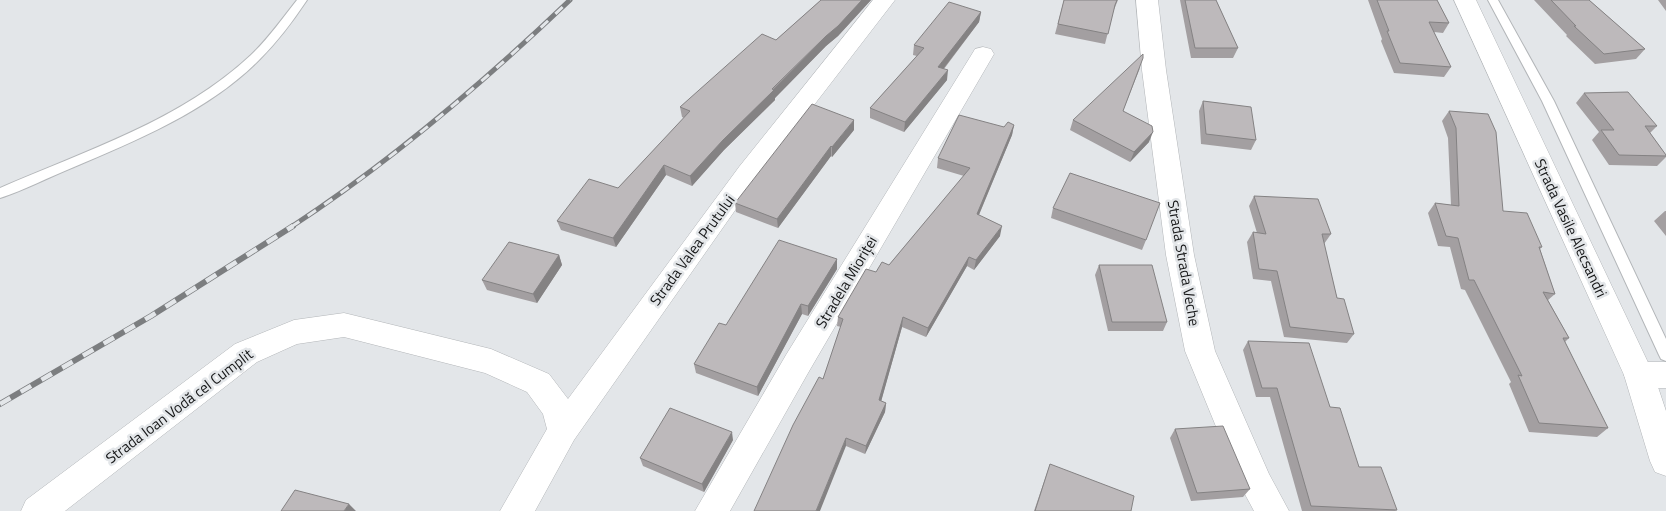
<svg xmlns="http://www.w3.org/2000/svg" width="1666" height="511" viewBox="0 0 1666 511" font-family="'Titillium Web',sans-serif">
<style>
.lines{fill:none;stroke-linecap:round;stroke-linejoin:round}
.lane-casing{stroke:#b3b6b9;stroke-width:2}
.street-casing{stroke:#b3b6b9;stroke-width:1}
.secondary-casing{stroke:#b3b6b9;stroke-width:1}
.lane{fill:#fff;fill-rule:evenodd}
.street{fill:#fff;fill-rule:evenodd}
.secondary{fill:#fff;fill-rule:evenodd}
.rail-far1-casing{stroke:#7c7e80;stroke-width:5}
.rail-casing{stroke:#7c7e80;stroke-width:6}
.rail-far1{stroke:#e3e6e9;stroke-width:3;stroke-dasharray:10;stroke-linecap:butt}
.rail{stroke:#e3e6e9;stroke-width:4.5;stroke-dasharray:12;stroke-linecap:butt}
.wall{fill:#a39fa1}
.shaded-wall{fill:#848283}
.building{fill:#bdb9bb;stroke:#848283}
.labels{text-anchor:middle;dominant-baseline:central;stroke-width:5;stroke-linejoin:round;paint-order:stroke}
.street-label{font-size:15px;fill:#151617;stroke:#e3e6e9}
</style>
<rect width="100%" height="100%" fill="#e3e6e9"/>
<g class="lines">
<g class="lane-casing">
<path id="lane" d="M 297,0 L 307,0 C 293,21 278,41 260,59 C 210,110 138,140 74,167 C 49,177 25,190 0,198 L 0,188 C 85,151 182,120 251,55 C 268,39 282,19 297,0 Z
M 1488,0 L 1498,0 L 1554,101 L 1666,339 L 1666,361 L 1661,359 L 1659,355 L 1542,101 Z"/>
</g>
<g class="street-casing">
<path id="street" d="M 873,0 L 895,0 L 757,179 L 574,440 L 535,511 L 500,511 L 547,429 L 543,414 L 527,392 L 485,373 L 344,337 L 297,344 L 257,362 L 65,511 L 21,511 L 26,500 L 235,344 L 294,320 L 344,313 L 491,349 L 549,374 L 568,399 L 739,167 Z
M 1136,0 L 1158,0 L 1166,70 L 1194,255 L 1215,351 L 1269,474 L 1289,511 L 1254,511 L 1240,485 L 1185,351 L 1166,255 L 1142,70 Z
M 983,47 L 991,49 L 994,54 L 808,373 L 730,511 L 695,511 L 786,355 L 972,54 L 975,49 Z
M 1639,362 L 1666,362 L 1666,388 L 1639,388 L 1628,384 L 1624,375 L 1628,366 Z"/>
</g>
<g class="secondary-casing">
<path id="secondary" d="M 1454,0 L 1476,0 L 1654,375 L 1666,411 L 1666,476 L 1655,472 L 1650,461 L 1624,375 Z"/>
</g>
<use href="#lane" class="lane"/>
<use href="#street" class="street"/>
<use href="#secondary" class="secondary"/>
<g class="rail-far1-casing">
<path id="rail-far1" d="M 291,227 C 392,161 483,83 570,0"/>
</g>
<g class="rail-casing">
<path id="rail" d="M 0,404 L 151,316 L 293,226"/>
</g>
<use href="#rail-far1" class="rail-far1"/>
<use href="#rail" class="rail"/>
</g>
<path class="wall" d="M 821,0 L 871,0 L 838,36 L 826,46 L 775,98 L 775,100 L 724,150 L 692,186 L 666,175 L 616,247 L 561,230 L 557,221 L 618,188 L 684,118 L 682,117 L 680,107 L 776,40 Z
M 1064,0 L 1118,0 L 1113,12 L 1105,44 L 1055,34 Z
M 1180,0 L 1216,0 L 1238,48 L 1233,58 L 1191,58 Z
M 1368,0 L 1437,0 L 1449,23 L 1443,33 L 1434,32 L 1451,67 L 1444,77 L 1394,73 L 1381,41 L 1382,39 Z
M 1534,0 L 1589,0 L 1645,49 L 1636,59 L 1595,64 L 1566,36 L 1567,35 Z
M 1658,0 L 1666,0 L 1666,11 Z
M 981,12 L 979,22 L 944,69 L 947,80 L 904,132 L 870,118 L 870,108 L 917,56 L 913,55 L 914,45 Z
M 1140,68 L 1123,111 L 1149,142 L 1130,162 L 1070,130 L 1073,120 Z
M 1584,93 L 1657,126 L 1650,133 L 1666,155 L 1666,157 L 1657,166 L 1609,165 L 1592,140 L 1599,132 L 1576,103 Z
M 1203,101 L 1256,140 L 1251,150 L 1201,144 L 1199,111 Z
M 1449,111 L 1503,211 L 1542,247 L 1540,249 L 1555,294 L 1548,300 L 1569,338 L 1565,342 L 1608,428 L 1597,437 L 1529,432 L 1509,384 L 1511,382 L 1465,290 L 1461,289 L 1450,247 L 1438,246 L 1428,213 L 1435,203 L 1451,205 L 1448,138 L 1442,121 Z
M 1014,125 L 1012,135 L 979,215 L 1000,236 L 974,270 L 967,266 L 926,337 L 902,327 L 881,401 L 886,403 L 885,412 L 865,454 L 846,446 L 823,379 L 841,327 L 837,326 L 838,317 L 876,272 L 889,265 L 964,176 L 937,168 L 938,158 L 1004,127 Z
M 854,130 L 832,157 L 831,156 L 778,228 L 736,212 L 735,203 Z
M 1254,196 L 1331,234 L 1324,244 L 1337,298 L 1354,334 L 1347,343 L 1284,337 L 1271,281 L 1253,279 L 1247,242 L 1253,232 L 1257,233 L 1249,206 Z
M 1053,208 L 1146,240 L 1142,250 L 1051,218 Z
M 1665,211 L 1666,211 L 1666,236 L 1654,221 Z
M 559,255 L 562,265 L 537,303 L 487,290 L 482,280 Z
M 837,259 L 837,269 L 808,316 L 802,314 L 758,396 L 696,373 L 694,364 L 726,325 Z
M 1099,265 L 1167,322 L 1163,331 L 1108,331 L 1095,275 Z
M 1248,341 L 1330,407 L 1359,467 L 1397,510 L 1395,511 L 1302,511 L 1270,397 L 1256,397 L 1243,350 Z
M 1175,429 L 1250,489 L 1243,497 L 1191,501 L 1170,438 Z
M 733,440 L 704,492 L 643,466 L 640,458 Z
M 1050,464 L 1131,511 L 1034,511 Z"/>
<path class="shaded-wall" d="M 862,0 L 871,0 L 838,36 L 826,46 L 775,98 L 775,100 L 724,150 L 692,186 L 690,176 L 723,140 Z
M 981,12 L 979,22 L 937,77 L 938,67 Z
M 948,70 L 947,80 L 904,132 L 905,122 Z
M 854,120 L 854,130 L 832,157 L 832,147 Z
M 1014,125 L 1012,135 L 975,224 L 977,214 Z
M 1153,132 L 1149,142 L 1130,162 L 1134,152 Z
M 831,146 L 831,156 L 778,228 L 777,219 Z
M 664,165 L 666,175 L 616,247 L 613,238 Z
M 1002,226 L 1000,236 L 974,270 L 976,260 Z
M 559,255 L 562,265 L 537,303 L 533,294 Z
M 969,257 L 967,266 L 926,337 L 928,328 Z
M 837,259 L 837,269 L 808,316 L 808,306 Z
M 801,304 L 802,314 L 758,396 L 757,387 Z
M 903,317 L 902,327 L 879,409 L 879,400 Z
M 886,403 L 885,412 L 865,454 L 866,446 Z
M 732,432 L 733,440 L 704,492 L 702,484 Z
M 846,438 L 846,446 L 820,511 L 816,511 Z
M 349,504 L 356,511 L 344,511 Z"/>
<path class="building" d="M 821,0 L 862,0 L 838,26 L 826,36 L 772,89 L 774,90 L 723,140 L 690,176 L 664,165 L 613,238 L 557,221 L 589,179 L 618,188 L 690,111 L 680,107 L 762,34 L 776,40 Z
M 1064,0 L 1117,0 L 1115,5 L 1108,34 L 1058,24 Z
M 1185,0 L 1216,0 L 1238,48 L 1195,48 Z
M 1377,0 L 1437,0 L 1449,23 L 1429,22 L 1451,67 L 1400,63 L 1387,31 L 1389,31 Z
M 1551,0 L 1589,0 L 1645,49 L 1604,54 L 1574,26 L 1576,26 Z
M 949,2 L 981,12 L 938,67 L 948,70 L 905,122 L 870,108 L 924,48 L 914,45 Z
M 1143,54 L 1143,58 L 1123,111 L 1152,126 L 1153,132 L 1134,152 L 1073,120 Z
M 1628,92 L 1657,126 L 1645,126 L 1666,155 L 1666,156 L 1619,155 L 1601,130 L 1614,130 L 1584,93 Z
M 1203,101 L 1251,107 L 1256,140 L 1206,134 Z
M 812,104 L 854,120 L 832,147 L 831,146 L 777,219 L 735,203 Z
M 1449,111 L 1488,114 L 1496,132 L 1503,211 L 1527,213 L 1542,247 L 1539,247 L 1555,294 L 1543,292 L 1569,338 L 1563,338 L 1608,428 L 1539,423 L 1518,375 L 1522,376 L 1474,280 L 1469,280 L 1458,238 L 1446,236 L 1435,203 L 1459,206 L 1456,128 Z
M 959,115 L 1004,127 L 1008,122 L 1014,125 L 977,214 L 1002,226 L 976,260 L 969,257 L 928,328 L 903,317 L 879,400 L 886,403 L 866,446 L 846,438 L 816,511 L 754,511 L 793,425 L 819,377 L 823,379 L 843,319 L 838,317 L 866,269 L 876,272 L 882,262 L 889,265 L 970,168 L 938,158 Z
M 1070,173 L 1160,203 L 1146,240 L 1053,208 Z
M 1254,196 L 1318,199 L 1331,234 L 1322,234 L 1337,298 L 1344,299 L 1354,334 L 1290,327 L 1277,271 L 1259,269 L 1253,232 L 1266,234 Z
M 779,240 L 837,259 L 808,306 L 801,304 L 757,387 L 694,364 L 719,323 L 726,325 Z
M 509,242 L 559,255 L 533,294 L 482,280 Z
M 1099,265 L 1152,265 L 1167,322 L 1112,322 Z
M 1248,341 L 1309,343 L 1330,407 L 1340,408 L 1359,467 L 1381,467 L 1397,510 L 1311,506 L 1277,388 L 1262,388 Z
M 670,408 L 732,432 L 702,484 L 640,458 Z
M 1223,426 L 1250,489 L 1197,493 L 1175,429 Z
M 1050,464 L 1134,496 L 1131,511 L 1035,511 Z
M 295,490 L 349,504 L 344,511 L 281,511 Z"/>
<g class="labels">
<g class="street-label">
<text transform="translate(1571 228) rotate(65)">Strada Vasile Alecsandri</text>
<text transform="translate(692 250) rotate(-54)">Strada Valea Prutului</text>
<text transform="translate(1184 263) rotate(80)">Strada Strada Veche</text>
<text transform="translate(846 282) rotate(-59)">Stradela Mioriței</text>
<text transform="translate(179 406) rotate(-37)">Strada Ioan Vodă cel Cumplit</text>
</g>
</g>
</svg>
